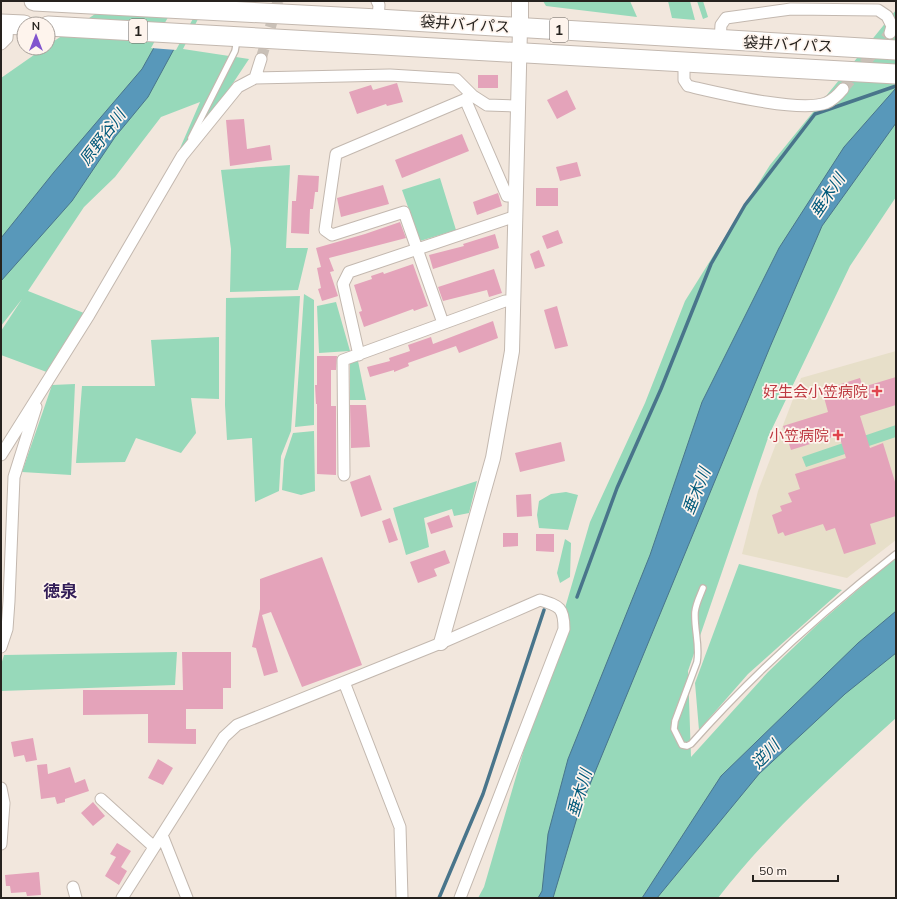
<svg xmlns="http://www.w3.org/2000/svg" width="897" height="899" viewBox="0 0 897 899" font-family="Mulish,'Noto Sans JP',sans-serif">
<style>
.medical{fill:#e7dfc9}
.green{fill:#97d9ba}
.water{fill:#5898ba;stroke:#49758b}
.pier{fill:#f2e7dd}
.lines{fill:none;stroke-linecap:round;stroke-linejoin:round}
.stream{stroke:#49758b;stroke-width:3.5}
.building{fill:#e4a3ba}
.minor-tunnel{stroke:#c9c0b7;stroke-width:11;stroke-dasharray:11 5.5;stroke-linecap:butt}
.service-casing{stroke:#c3b8af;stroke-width:8}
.minor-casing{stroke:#c3b8af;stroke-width:13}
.tertiary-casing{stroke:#c3b8af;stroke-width:16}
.secondary-casing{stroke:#c3b8af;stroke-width:18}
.trunk-casing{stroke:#c3b8af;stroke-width:21}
.service{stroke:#fff;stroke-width:5.5}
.minor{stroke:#fff;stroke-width:11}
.tertiary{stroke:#fff;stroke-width:14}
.secondary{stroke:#fff;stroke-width:16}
.trunk{stroke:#fff;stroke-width:19}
.health-dot{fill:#e0444e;stroke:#fef4ed;stroke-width:1.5}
.labels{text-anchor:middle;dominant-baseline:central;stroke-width:3.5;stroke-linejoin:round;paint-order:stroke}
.shield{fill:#fef4ed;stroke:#67615c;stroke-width:1}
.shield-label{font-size:14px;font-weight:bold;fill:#26221e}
.street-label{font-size:15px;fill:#26221e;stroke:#fef4ed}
.health-label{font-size:15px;fill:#be3a42;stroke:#fef4ed;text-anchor:end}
.water-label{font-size:16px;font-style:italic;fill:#00597a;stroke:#fef4ed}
.quarter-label{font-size:17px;font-weight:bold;fill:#331e58;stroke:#fef4ed}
</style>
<rect width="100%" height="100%" fill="#f2e7dd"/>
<path class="medical" d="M 896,351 L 896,540 L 847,578 L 742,554 L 758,491 L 801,378 Z"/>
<path class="green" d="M 115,1 L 207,1 L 183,49 L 249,59 L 162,190 L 200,102 L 161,117 L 115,177 L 84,207 L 28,291 L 89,315 L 52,374 L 1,355 L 1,331 L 22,299 L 1,326 L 1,78 L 44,48 L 48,48 L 48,45 Z
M 543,1 L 630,1 L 637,17 L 546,6 Z
M 668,1 L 690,1 L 695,20 L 672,18 Z
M 697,1 L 703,1 L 708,17 L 703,19 Z
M 896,10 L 896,197 L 850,266 L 769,435 L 688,671 L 691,757 L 768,672 L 818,624 L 896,557 L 896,718 C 833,775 770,831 718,898 L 478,898 L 484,887 L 590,522 L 645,403 L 685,301 L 770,165 Z
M 290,165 L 286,248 L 308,248 L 298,290 L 230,292 L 231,249 L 221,170 Z
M 440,178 L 456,230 L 420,241 L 402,190 Z
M 304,294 L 314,300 L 314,425 L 295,427 Z
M 300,296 L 291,431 L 281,456 L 279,491 L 255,502 L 252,438 L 227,440 L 225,405 L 226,298 Z
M 336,302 L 350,351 L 319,353 L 317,306 Z
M 219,337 L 219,399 L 191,398 L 196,433 L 181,453 L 136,438 L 125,462 L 76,463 L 82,386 L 155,386 L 151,340 Z
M 358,361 L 366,400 L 350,400 L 350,363 Z
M 75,384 L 71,475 L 22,472 L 52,385 Z
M 896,425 L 896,437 L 806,467 L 802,457 Z
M 314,431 L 315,491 L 301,495 L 282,490 L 284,460 L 293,433 Z
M 477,481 L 469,513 L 454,516 L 452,509 L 424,518 L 429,547 L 406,555 L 393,508 Z
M 566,492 L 578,495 L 568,530 L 539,528 L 537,515 L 539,501 L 551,494 Z
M 565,539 L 571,543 L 570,577 L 560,583 L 557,573 Z
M 739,564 L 842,590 L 748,674 L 699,730 L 695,683 Z
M 177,652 L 175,685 L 1,691 L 1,665 L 4,655 Z"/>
<path class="water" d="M 180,1 L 200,1 L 148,97 L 115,137 L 72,201 L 1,281 L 1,238 L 54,172 L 142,69 Z
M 896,88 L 896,123 L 822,226 L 770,347 L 579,811 L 553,898 L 538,898 L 542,891 L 548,834 L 568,759 L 650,555 L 702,402 L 779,248 L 844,147 Z
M 896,611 L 896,653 L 845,694 L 759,774 L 657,898 L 642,898 L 721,776 L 858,643 Z"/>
<path class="pier" d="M 177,1 L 202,2 L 176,50 L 151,48 Z"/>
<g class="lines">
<path class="stream" d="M 577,597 L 617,488 L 661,389 L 711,264 L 745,205 L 815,114 L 896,86
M 439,898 L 483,794 L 544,610"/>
</g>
<path class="building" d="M 478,75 L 498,75 L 498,88 L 478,88 Z
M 397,83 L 403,102 L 387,106 L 386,104 L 357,114 L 349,92 L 371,85 L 373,90 Z
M 567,90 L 576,109 L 557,119 L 547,100 Z
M 244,119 L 247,149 L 270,145 L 272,160 L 230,166 L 226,120 Z
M 462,134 L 469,151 L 402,178 L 395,160 Z
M 577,162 L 581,176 L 560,181 L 556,167 Z
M 298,175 L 319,176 L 318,192 L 315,192 L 313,209 L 310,209 L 309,234 L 291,233 L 292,201 L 296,201 Z
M 383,185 L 389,204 L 341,217 L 337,198 Z
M 536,188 L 558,188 L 558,206 L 536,206 Z
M 498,193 L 502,206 L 477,215 L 473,202 Z
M 400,222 L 406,238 L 329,258 L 334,271 L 330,272 L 338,296 L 322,301 L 318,289 L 321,288 L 317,268 L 321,267 L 316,248 L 365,234 Z
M 558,230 L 563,243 L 547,249 L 542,236 Z
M 495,234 L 499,248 L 433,269 L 429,255 L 464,246 L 463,244 Z
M 539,250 L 545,266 L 535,269 L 530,254 Z
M 413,264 L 428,306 L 414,311 L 413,309 L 364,327 L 359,312 L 362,311 L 354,285 L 372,279 L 371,276 L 383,272 L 384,274 Z
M 494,269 L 502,293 L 489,297 L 487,290 L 443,301 L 438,287 Z
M 557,306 L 568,346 L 555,349 L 544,310 Z
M 493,321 L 498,338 L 459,353 L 456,346 L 408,363 L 409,366 L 394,372 L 394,370 L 370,377 L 367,367 L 390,361 L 389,358 L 410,351 L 408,345 L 431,337 L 433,344 Z
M 317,356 L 337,356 L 336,370 L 331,370 L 331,406 L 336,406 L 336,475 L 317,474 L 317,404 L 316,404 L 315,385 L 317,385 Z
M 896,377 L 896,405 L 860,416 L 870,448 L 883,443 L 896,485 L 896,516 L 870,524 L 876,544 L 844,554 L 835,528 L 826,531 L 823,524 L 785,536 L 783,532 L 778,534 L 772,515 L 782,511 L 780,506 L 792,502 L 788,493 L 800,489 L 795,474 L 846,458 L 839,435 L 791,450 L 783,426 L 828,412 L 822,390 L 860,378 L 863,387 Z
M 350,405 L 366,405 L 370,447 L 351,448 Z
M 561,442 L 565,461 L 520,472 L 515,453 Z
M 370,475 L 382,510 L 361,517 L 350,482 Z
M 531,494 L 532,516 L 517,517 L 516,495 Z
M 449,515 L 453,527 L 431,534 L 427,523 Z
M 390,518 L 398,540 L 389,543 L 382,521 Z
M 503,533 L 518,533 L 518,546 L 503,547 Z
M 536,534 L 554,534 L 554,552 L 536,551 Z
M 445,550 L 450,563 L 434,569 L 437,576 L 418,583 L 410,562 Z
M 322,557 L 362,665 L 302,687 L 271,612 L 262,615 L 278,672 L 264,676 L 256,648 L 252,647 L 260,609 L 260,579 Z
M 182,652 L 231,652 L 231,688 L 223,688 L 223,709 L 186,709 L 186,729 L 196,729 L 196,744 L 148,743 L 148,714 L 83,715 L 83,690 L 183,690 Z
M 33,738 L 37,760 L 26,762 L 24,755 L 14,757 L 11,742 Z
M 158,759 L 173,768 L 163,785 L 148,778 Z
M 47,764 L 48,774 L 70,767 L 75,783 L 85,779 L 89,791 L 65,799 L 65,802 L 57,804 L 55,797 L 41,799 L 37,765 Z
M 93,802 L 105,816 L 93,826 L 81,813 Z
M 117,843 L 131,851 L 121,867 L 127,871 L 119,885 L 105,876 L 116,857 L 110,854 Z
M 39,872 L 41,895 L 27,896 L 26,892 L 11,893 L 10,886 L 6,886 L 5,875 Z"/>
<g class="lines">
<path class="minor-tunnel" d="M 261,59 L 278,1
M 843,89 L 890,33"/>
<g class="service-casing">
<path id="service" d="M 191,138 L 235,51 L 237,40
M 703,588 C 700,596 696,603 695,612 C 694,629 700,645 697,662 L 675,721 L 674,729 L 682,745 L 687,746 L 691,744 C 753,674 822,612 896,554"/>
</g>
<g class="minor-casing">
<path id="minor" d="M 377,1 L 379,5 L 378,19
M 720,41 L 721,25 L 726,18 L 791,9 L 878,10 L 887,16 L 892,26 L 890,33
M 1,44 L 7,38 L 8,24
M 684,63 L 684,80 L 688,86 C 719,93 799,113 826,103 C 833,100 838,95 843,89
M 255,78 L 261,59
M 465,99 L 507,196 L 516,196
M 443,323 L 404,212 L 332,235 L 325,230 L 336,154 L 473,96
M 359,355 L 343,284 L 349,272 L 516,216
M 1,455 L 89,315 L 182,156 L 238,87 L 255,78 L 390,75 L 456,79 L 473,96 L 487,105 L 517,106
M 344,475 L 343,360 L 505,301 L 514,301
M 1,647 L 7,629 L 9,601 L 14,477 L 36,407
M 344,682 L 400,827 L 402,898
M 1,788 L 4,803 L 1,844
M 101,799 L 154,847
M 162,835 L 187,898
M 73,887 L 76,898
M 122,898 L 224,737 L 237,725 L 441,643 L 540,600 C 560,606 564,608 564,629 L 460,898"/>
</g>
<g class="tertiary-casing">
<path id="tertiary" d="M 441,643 L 493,458 L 512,351 L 520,28"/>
</g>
<g class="secondary-casing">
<path id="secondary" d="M 520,1 L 520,28"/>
</g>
<g class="trunk-casing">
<path id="trunk" d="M 34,1 L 378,19 L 896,50
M 1,24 L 24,25
M 48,26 L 896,74"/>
</g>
<use href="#service" class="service"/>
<use href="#minor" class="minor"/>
<use href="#tertiary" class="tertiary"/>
<use href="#secondary" class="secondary"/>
<use href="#trunk" class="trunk"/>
</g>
<g class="health-dot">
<path d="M875 385h4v4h4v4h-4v4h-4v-4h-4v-4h4z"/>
<path d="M836 429h4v4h4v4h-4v4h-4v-4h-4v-4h4z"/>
</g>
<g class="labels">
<g class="shield">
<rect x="550" y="18" width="18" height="24" rx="3"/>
<rect x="129" y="19" width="18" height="24" rx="3"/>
</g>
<g class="shield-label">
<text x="559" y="30">1</text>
<text x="138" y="31">1</text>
</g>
<g class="street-label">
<text transform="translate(465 24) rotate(4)">袋井バイパス</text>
<text transform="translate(788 44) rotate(3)">袋井バイパス</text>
</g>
<g class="health-label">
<text x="868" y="391">好生会小笠病院</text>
<text x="829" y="435">小笠病院</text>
</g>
<g class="water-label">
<text transform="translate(102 137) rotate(-53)">原野谷川</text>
<text transform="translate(827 195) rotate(-56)">垂木川</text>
<text transform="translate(696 491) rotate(-68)">垂木川</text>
<text transform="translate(765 754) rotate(-46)">逆川</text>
<text transform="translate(579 793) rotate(-73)">垂木川</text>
</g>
<g class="quarter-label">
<text x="60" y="590">徳泉</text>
</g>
</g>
<rect width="897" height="899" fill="none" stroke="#26221e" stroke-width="4"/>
<g transform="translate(36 36)"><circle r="19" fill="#fef4ed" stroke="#a8a09a"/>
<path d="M0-3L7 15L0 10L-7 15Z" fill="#8154ce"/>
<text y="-6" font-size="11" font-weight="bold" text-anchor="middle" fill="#26221e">N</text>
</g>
<path d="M753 875v6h85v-6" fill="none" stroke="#26221e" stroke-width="2"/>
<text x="759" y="875" font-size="12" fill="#26221e" stroke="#fef4ed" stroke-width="3" paint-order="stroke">50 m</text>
</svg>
